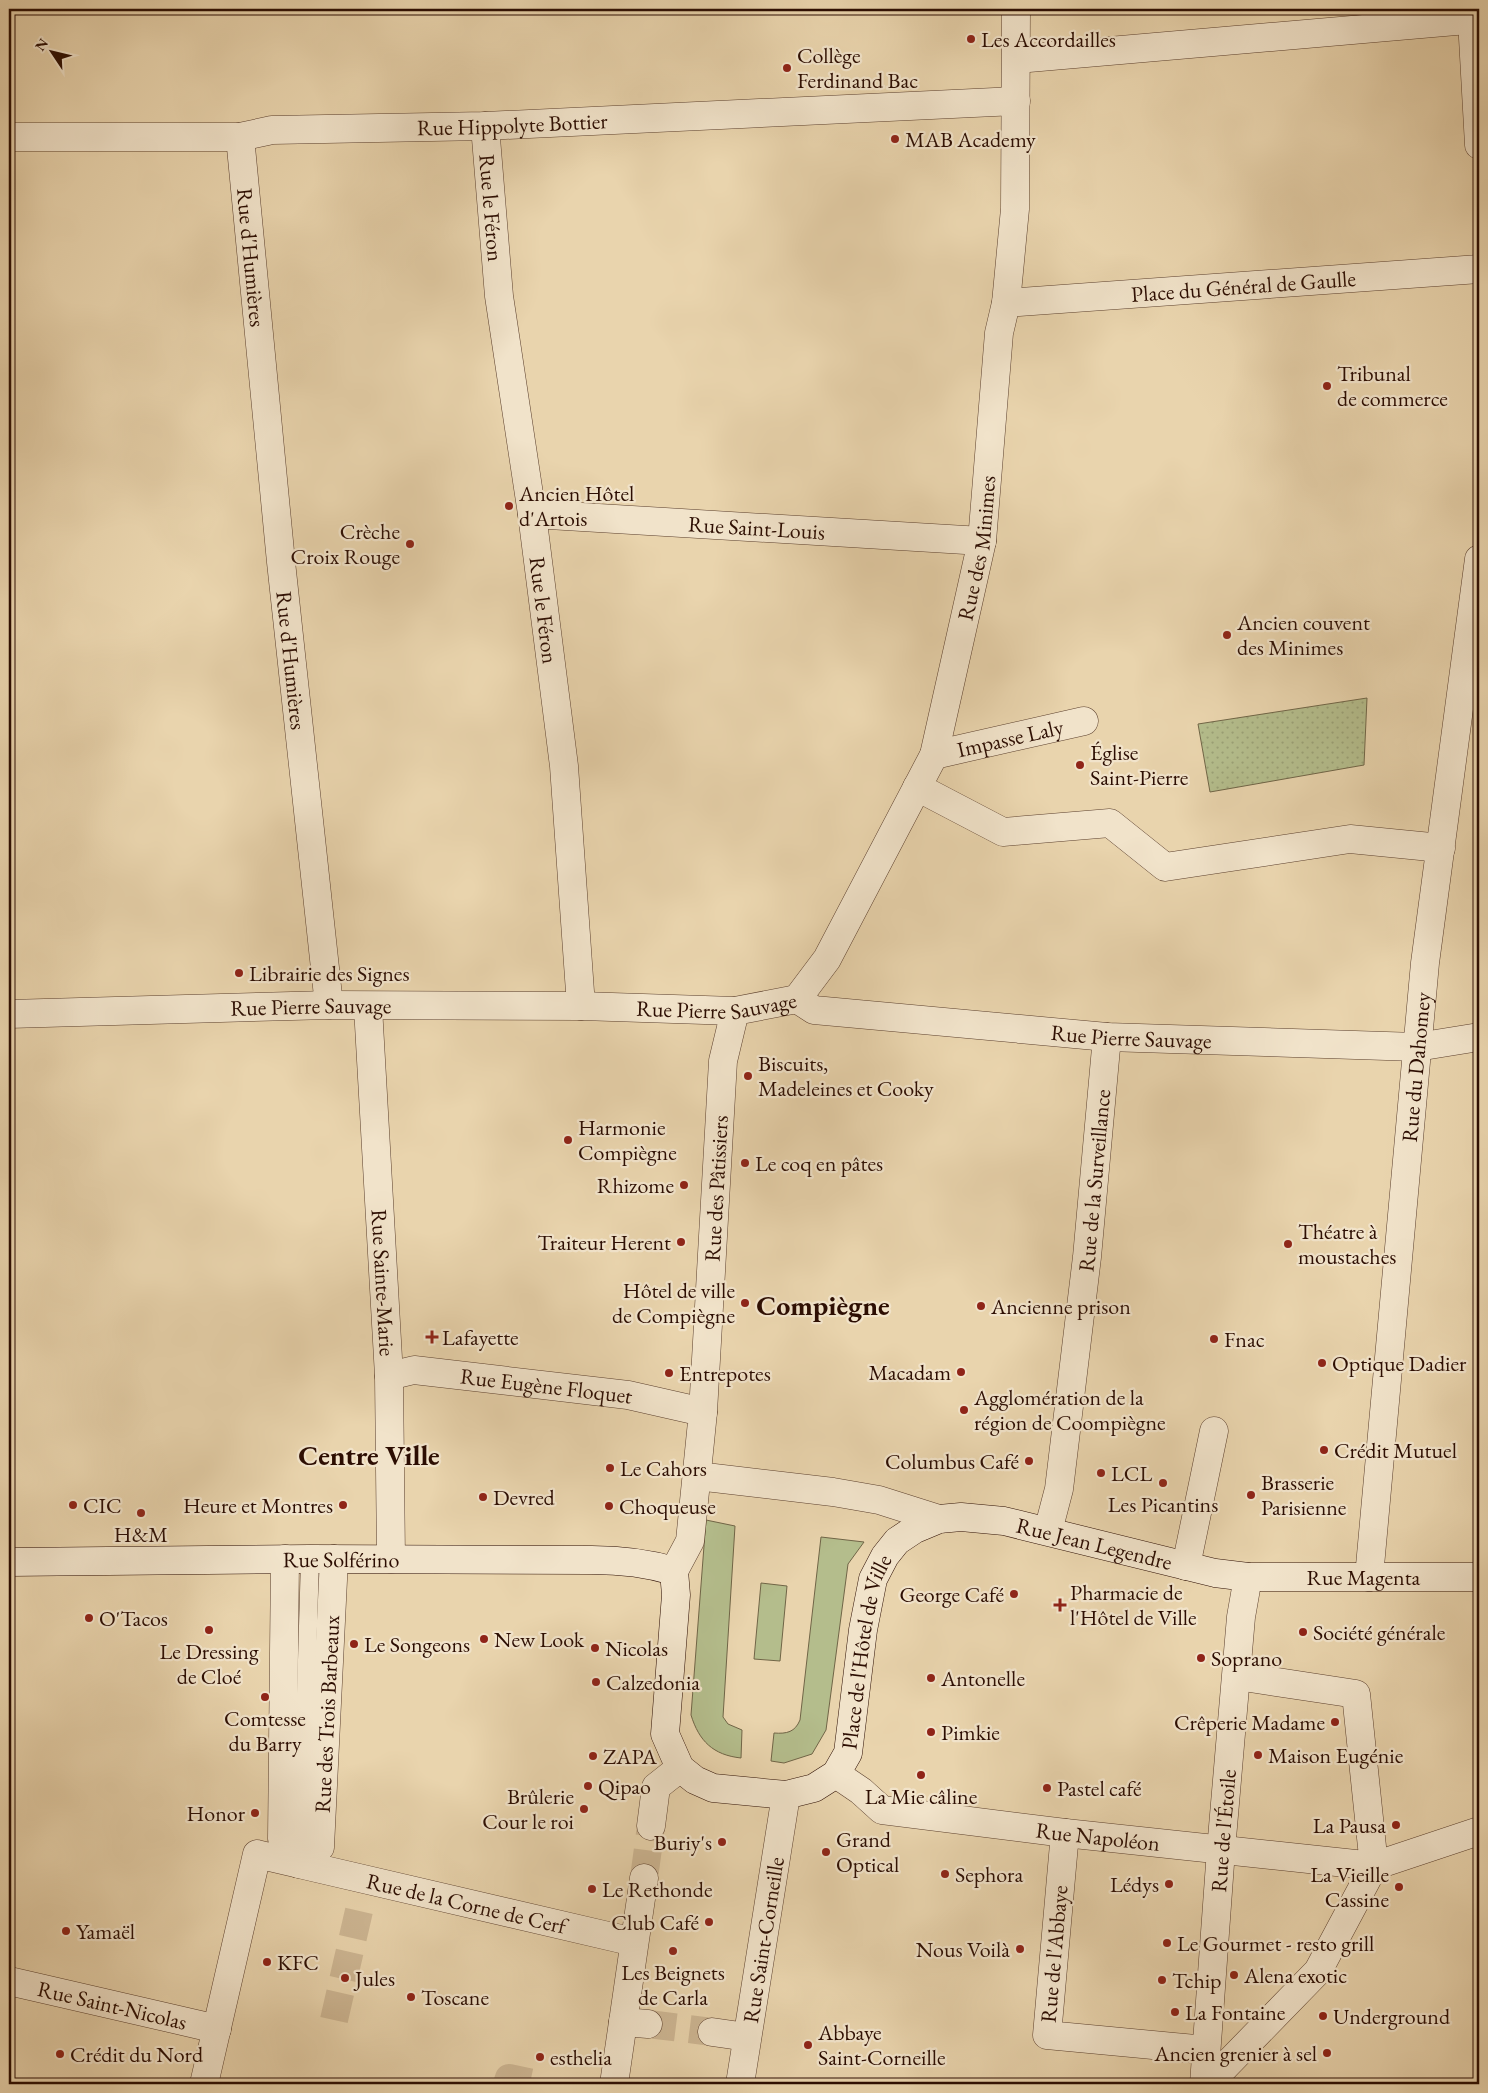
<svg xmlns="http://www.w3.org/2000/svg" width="1488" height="2093" viewBox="0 0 1488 2093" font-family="'EB Garamond',serif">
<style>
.green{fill:#b4bd8c;stroke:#706547}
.garden{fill:url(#garden-dots);stroke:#706547}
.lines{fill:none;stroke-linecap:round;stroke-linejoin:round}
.pedestrian-tunnel{stroke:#cdb693;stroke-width:28;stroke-dasharray:28 14;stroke-linecap:butt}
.service-casing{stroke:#5b3f2d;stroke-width:19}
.pedestrian-casing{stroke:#5b3f2d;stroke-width:29}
.minor-casing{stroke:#5b3f2d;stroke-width:29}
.secondary-casing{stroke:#2c0d02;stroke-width:29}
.service{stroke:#f1e3ca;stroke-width:18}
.pedestrian{stroke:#f1e3ca;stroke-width:28}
.minor{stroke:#f1e3ca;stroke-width:28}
.secondary{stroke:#f1e3ca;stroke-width:28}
.poi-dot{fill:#8f2418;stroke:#f1e3ca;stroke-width:2}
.labels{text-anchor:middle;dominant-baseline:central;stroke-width:4.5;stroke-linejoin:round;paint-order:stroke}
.poi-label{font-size:22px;fill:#2c0d02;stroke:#f1e3ca;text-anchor:start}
.street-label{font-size:22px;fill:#2c0d02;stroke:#f1e3ca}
.district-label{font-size:28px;font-weight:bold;fill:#2c0d02;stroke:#f1e3ca}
</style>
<defs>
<pattern id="garden-dots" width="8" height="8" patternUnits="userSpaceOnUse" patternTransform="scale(1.25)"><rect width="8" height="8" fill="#b4bd8c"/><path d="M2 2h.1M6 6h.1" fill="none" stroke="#9ba177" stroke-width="1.8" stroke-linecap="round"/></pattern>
</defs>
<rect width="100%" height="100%" fill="#e9d4ad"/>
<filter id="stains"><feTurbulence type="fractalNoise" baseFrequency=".004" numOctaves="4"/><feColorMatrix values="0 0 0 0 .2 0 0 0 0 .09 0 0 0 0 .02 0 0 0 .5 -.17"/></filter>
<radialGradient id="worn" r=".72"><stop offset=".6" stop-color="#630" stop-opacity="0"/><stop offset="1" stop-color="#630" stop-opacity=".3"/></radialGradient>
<path class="green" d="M 706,1520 L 735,1526 L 723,1717 L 728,1724 L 742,1730 L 741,1758 C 713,1755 699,1741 691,1715 Z
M 821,1537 L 864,1542 L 848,1564 L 826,1730 L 812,1754 L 784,1763 L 771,1761 L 774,1733 C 787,1734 795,1732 800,1720 Z
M 761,1583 L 787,1586 L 780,1661 L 754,1659 Z"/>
<path class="garden" d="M 1367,698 L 1364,765 L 1210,792 L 1198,724 Z"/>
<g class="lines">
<path class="pedestrian-tunnel" d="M 644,1878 L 651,1826
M 334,2020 L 361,1902
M 648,2024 L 712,2032
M 507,2084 L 509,2078 L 537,2084"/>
<g class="service-casing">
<path id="service" d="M 302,1828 L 310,1559"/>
</g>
<g class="pedestrian-casing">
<g id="pedestrian">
<path d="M 917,787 L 1003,832 L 1110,823 L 1165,867 L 1350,839 L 1441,848"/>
<path id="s1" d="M 703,1412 L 723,1061 L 735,1011"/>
<path d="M 697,1476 L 833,1492 L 879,1500 L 939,1519"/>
<path id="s2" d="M 285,1559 L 282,1839 L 320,1847 L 334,1559"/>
<path d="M 1186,1566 L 1214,1431"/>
<path id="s3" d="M 836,1774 L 861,1791 L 882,1810 L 1065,1833 L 1374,1866 L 1356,1694 L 1237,1676"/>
<path d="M 651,1826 L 656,1787 L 680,1768"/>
<path d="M 1065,1833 L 1047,2035 L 1206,2050"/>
<path id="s4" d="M 299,1864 L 634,1942"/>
<path id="s5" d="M 9,1981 L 217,2029"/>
<path d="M 623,2022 L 648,2024"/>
<path d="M 712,2032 L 747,2037"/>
<path d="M 204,2084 L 257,1854 L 299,1864 L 301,1845"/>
<path d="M 614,2084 L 644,1878"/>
<path d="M 1208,2084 L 1318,1971 L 1374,1866 L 1479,1831"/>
</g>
</g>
<g class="minor-casing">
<g id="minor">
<path d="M 1472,20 L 1479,145"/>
<path d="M 1017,59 L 1479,19"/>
<path id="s6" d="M 485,126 L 499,296 L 532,514 L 564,766 L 581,1006"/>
<path id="s7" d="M 9,137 L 240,137 L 272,130 L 485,126 L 1016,101"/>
<path id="s8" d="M 240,137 L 281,562 L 329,1005"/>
<path id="s9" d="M 1006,303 L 1479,269"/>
<path id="s10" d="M 532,514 L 982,541"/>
<path id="s11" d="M 934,755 L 1084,721"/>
<path id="s12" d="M 797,999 L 827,959 L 934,755 L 982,541 L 999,333 L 1006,303 L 1015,209 L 1016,9"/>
<path id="s13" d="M 368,1007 L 389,1376 L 391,1559"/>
<path id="s14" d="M 9,1014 L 329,1005 L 581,1006 L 735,1011 L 797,999 L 814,1010 L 1107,1037 L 1417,1047 L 1479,1037"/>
<path id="s15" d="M 389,1376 L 414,1370 L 628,1395 L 703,1412 L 690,1541 L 674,1571"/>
<path id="s16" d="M 1048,1531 L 1059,1489 L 1087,1257 L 1107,1037"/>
<path id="s17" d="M 1369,1577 L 1425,963 L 1479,559"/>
<path id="s18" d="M 740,2084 L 786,1795"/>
<path id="s19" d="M 1204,2084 L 1221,1850 L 1241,1617 L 1248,1577"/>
</g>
</g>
<g class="secondary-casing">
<g id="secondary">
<path id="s20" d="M 9,1562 L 310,1559 L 592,1560 C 621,1560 647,1563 674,1571 L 676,1595 L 665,1734 L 680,1768 L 695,1780 L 713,1788 L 786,1795 L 814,1788 L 836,1774 L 848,1753 L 863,1630 L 873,1579 L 885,1556 L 897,1541 L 915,1529 L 939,1519 L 961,1517 L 1004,1521 L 1215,1573 L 1248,1577 L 1479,1577"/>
</g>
</g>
<use href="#service" class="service"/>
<use href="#pedestrian" class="pedestrian"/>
<use href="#minor" class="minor"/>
<use href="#secondary" class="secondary"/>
</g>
<g class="poi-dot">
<circle cx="971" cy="39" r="5"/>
<circle cx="787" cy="68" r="5"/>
<circle cx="895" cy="139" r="5"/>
<circle cx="1327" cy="386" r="5"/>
<circle cx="509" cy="506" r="5"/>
<circle cx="410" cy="544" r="5"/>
<circle cx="1227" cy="635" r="5"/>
<circle cx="1080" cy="765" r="5"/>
<circle cx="239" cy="973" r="5"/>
<circle cx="748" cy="1076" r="5"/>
<circle cx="568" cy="1140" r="5"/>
<circle cx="745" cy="1163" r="5"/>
<circle cx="684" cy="1185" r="5"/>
<circle cx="681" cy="1242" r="5"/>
<circle cx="1288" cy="1244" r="5"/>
<circle cx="745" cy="1303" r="5"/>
<circle cx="981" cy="1306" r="5"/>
<path d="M429.5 1329.5h5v5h5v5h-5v5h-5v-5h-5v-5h5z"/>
<circle cx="1214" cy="1339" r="5"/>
<circle cx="1322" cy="1363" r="5"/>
<circle cx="961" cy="1372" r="5"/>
<circle cx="669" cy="1373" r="5"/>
<circle cx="964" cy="1410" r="5"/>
<circle cx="1324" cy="1450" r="5"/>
<circle cx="1029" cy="1461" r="5"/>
<circle cx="610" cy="1468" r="5"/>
<circle cx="1101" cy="1473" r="5"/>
<circle cx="1163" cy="1483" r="5"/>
<circle cx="1251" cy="1495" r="5"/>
<circle cx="483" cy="1497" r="5"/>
<circle cx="73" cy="1505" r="5"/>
<circle cx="343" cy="1505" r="5"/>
<circle cx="609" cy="1506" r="5"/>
<circle cx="141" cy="1513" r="5"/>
<circle cx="1014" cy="1594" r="5"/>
<path d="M1057.5 1597.5h5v5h5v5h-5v5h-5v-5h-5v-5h5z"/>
<circle cx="89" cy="1618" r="5"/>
<circle cx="209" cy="1630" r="5"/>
<circle cx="1303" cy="1632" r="5"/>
<circle cx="484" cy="1639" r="5"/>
<circle cx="354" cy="1644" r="5"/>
<circle cx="595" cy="1648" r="5"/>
<circle cx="1201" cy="1658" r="5"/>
<circle cx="931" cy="1678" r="5"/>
<circle cx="596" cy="1682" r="5"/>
<circle cx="265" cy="1697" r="5"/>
<circle cx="1335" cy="1722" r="5"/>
<circle cx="931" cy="1732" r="5"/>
<circle cx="1258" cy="1755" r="5"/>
<circle cx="593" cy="1756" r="5"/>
<circle cx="921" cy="1775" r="5"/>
<circle cx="588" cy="1786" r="5"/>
<circle cx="1047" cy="1788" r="5"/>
<circle cx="584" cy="1809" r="5"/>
<circle cx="255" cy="1813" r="5"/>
<circle cx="1396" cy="1825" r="5"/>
<circle cx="722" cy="1842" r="5"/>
<circle cx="826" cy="1852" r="5"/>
<circle cx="945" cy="1874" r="5"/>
<circle cx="1169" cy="1884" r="5"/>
<circle cx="1399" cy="1887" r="5"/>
<circle cx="592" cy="1889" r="5"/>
<circle cx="709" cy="1922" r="5"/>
<circle cx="66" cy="1931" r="5"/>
<circle cx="1167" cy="1943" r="5"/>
<circle cx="1020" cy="1949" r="5"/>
<circle cx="673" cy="1951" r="5"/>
<circle cx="267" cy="1962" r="5"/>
<circle cx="1234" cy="1975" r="5"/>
<circle cx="345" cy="1978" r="5"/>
<circle cx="1162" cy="1980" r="5"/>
<circle cx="411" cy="1997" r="5"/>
<circle cx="1175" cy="2012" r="5"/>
<circle cx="1323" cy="2016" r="5"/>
<circle cx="808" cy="2045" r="5"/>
<circle cx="1327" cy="2053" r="5"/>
<circle cx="60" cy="2054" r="5"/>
<circle cx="540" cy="2057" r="5"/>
</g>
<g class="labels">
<g class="poi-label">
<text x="981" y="39">Les Accordailles</text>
<text x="797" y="55">Collège<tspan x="797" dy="25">Ferdinand Bac</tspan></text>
<text x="905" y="139">MAB Academy</text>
<text x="1337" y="373">Tribunal<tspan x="1337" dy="25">de commerce</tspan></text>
<text x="519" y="493">Ancien Hôtel<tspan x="519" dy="25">d'Artois</tspan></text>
<text x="400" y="531" text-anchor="end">Crèche<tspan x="400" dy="25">Croix Rouge</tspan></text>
<text x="1237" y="622">Ancien couvent<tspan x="1237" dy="25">des Minimes</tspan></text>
<text x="1090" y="752">Église<tspan x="1090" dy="25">Saint-Pierre</tspan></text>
<text x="249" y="973">Librairie des Signes</text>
<text x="758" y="1063">Biscuits,<tspan x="758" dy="25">Madeleines et Cooky</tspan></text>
<text x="578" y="1127">Harmonie<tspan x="578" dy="25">Compiègne</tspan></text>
<text x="755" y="1163">Le coq en pâtes</text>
<text x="674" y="1185" text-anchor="end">Rhizome</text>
<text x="1298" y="1231">Théatre à<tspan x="1298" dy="25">moustaches</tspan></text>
<text x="671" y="1242" text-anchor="end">Traiteur Herent</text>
<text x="735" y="1290" text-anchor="end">Hôtel de ville<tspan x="735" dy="25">de Compiègne</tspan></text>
<text x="991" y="1306">Ancienne prison</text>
<text x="442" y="1337">Lafayette</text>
<text x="1224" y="1339">Fnac</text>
<text x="1332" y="1363">Optique Dadier</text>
<text x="951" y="1372" text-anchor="end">Macadam</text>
<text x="679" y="1373">Entrepotes</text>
<text x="974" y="1397">Agglomération de la<tspan x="974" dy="25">région de Coompiègne</tspan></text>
<text x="1334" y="1450">Crédit Mutuel</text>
<text x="1019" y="1461" text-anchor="end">Columbus Café</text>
<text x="620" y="1468">Le Cahors</text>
<text x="1111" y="1473">LCL</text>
<text x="1261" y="1482">Brasserie<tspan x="1261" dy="25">Parisienne</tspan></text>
<text x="493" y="1497">Devred</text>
<text x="1163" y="1504" text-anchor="middle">Les Picantins</text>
<text x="83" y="1505">CIC</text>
<text x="333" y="1505" text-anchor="end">Heure et Montres</text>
<text x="619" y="1506">Choqueuse</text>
<text x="141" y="1534" text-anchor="middle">H&amp;M</text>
<text x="1070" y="1592">Pharmacie de<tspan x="1070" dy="25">l'Hôtel de Ville</tspan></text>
<text x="1004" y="1594" text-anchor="end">George Café</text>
<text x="99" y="1618">O'Tacos</text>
<text x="1313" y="1632">Société générale</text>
<text x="494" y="1639">New Look</text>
<text x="364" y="1644">Le Songeons</text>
<text x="605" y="1648">Nicolas</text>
<text x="209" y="1651" text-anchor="middle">Le Dressing<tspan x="209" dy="25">de Cloé</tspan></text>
<text x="1211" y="1658">Soprano</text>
<text x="941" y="1678">Antonelle</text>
<text x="606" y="1682">Calzedonia</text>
<text x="265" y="1718" text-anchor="middle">Comtesse<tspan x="265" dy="25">du Barry</tspan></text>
<text x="1325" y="1722" text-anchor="end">Crêperie Madame</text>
<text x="941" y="1732">Pimkie</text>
<text x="1268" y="1755">Maison Eugénie</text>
<text x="603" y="1756">ZAPA</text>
<text x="598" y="1786">Qipao</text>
<text x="1057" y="1788">Pastel café</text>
<text x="574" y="1796" text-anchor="end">Brûlerie<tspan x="574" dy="25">Cour le roi</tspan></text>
<text x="921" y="1796" text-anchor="middle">La Mie câline</text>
<text x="245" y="1813" text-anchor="end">Honor</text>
<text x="1386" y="1825" text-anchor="end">La Pausa</text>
<text x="836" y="1839">Grand<tspan x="836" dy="25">Optical</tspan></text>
<text x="712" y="1842" text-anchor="end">Buriy's</text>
<text x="955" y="1874">Sephora</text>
<text x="1389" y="1874" text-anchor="end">La Vieille<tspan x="1389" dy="25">Cassine</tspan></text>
<text x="1159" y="1884" text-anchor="end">Lédys</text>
<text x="602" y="1889">Le Rethonde</text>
<text x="699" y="1922" text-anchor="end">Club Café</text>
<text x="76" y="1931">Yamaël</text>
<text x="1177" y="1943">Le Gourmet - resto grill</text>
<text x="1010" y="1949" text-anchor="end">Nous Voilà</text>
<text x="277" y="1962">KFC</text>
<text x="673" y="1972" text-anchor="middle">Les Beignets<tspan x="673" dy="25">de Carla</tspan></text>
<text x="1244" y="1975">Alena exotic</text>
<text x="355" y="1978">Jules</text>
<text x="1172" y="1980">Tchip</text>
<text x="421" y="1997">Toscane</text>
<text x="1185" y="2012">La Fontaine</text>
<text x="1333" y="2016">Underground</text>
<text x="818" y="2032">Abbaye<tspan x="818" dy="25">Saint-Corneille</tspan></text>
<text x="1317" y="2053" text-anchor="end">Ancien grenier à sel</text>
<text x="70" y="2054">Crédit du Nord</text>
<text x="550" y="2057">esthelia</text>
</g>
<g class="street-label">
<text stroke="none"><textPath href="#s7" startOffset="504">Rue Hippolyte Bottier</textPath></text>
<text stroke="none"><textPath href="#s6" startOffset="82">Rue le Féron</textPath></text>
<text stroke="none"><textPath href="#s8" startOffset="121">Rue d'Humières</textPath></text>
<text stroke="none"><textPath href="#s9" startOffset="238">Place du Général de Gaulle</textPath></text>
<text stroke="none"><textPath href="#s10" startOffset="225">Rue Saint-Louis</textPath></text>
<text stroke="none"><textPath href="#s12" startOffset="492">Rue des Minimes</textPath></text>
<text stroke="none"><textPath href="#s6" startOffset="488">Rue le Féron</textPath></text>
<text stroke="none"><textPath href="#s8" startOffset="526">Rue d'Humières</textPath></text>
<text stroke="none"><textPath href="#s11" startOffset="78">Impasse Laly</textPath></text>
<text stroke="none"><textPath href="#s14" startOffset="708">Rue Pierre Sauvage</textPath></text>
<text stroke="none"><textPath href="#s14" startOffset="302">Rue Pierre Sauvage</textPath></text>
<text stroke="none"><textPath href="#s14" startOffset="1128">Rue Pierre Sauvage</textPath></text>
<text stroke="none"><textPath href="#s17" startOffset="512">Rue du Dahomey</textPath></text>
<text stroke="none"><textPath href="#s16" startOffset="354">Rue de la Surveillance</textPath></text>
<text stroke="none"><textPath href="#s1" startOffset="224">Rue des Pâtissiers</textPath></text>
<text stroke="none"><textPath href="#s13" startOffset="276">Rue Sainte-Marie</textPath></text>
<text stroke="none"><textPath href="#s15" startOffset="159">Rue Eugène Floquet</textPath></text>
<text stroke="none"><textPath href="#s20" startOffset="1485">Rue Jean Legendre</textPath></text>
<text stroke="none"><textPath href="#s20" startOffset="332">Rue Solférino</textPath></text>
<text stroke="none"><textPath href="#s20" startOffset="1758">Rue Magenta</textPath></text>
<text stroke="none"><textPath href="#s20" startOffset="1161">Place de l'Hôtel de Ville</textPath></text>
<text stroke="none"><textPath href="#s2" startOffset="452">Rue des Trois Barbeaux</textPath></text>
<text stroke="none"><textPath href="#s19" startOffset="254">Rue de l'Étoile</textPath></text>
<text stroke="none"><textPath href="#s3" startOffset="276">Rue Napoléon</textPath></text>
<text stroke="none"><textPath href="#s4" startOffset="172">Rue de la Corne de Cerf</textPath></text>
<text stroke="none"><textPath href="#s18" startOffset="146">Rue Saint-Corneille</textPath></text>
<text transform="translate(1054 1954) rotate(-85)">Rue de l'Abbaye</text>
<text stroke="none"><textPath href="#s5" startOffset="106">Rue Saint-Nicolas</textPath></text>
</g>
<g class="district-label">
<text x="823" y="1305">Compiègne</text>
<text x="369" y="1455">Centre Ville</text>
</g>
</g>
<rect width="1488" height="2093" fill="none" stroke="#e9d4ad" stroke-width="30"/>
<rect x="10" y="10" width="1468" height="2073" fill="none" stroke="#2c0d02" stroke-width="2.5"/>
<rect x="15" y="15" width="1458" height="2063" fill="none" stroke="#2c0d02"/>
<g transform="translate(52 52) rotate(305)" stroke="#f1e3ca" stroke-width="4" paint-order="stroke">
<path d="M0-4L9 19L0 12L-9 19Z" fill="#2c0d02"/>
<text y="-8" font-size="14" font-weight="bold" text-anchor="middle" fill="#2c0d02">N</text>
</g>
<rect width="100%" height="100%" filter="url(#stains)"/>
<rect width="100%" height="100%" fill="url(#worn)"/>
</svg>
